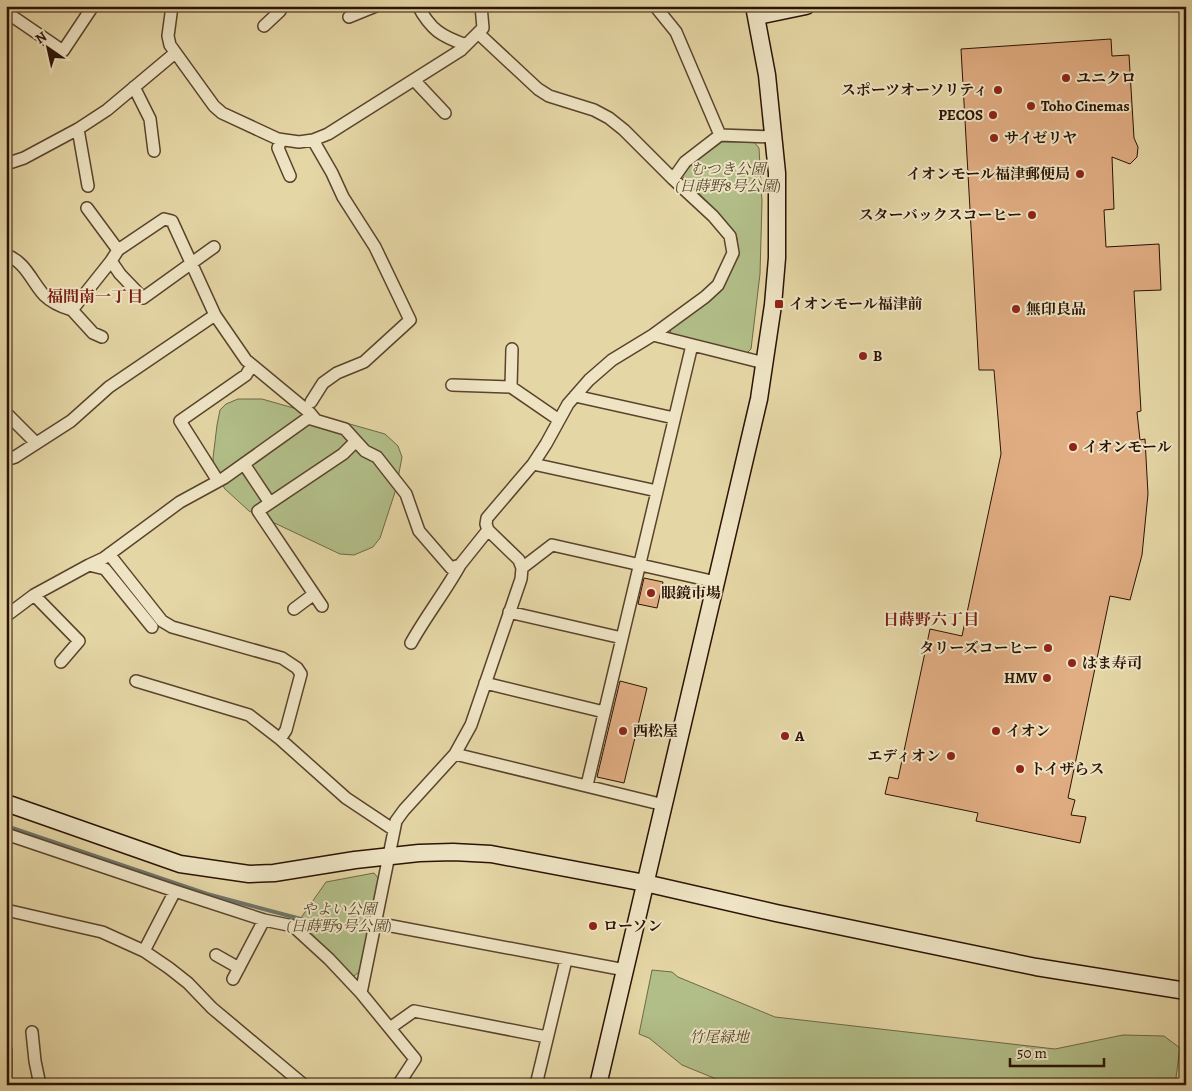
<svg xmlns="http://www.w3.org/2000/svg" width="1192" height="1091" viewBox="0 0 1192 1091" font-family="Alegreya,'Noto Serif JP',serif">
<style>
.green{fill:#b2be88;stroke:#6e6846}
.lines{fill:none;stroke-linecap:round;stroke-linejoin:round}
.stream{stroke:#6d756b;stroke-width:4}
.building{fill:#e1ad83;stroke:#2b1204}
.street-casing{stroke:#5a432c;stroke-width:14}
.secondary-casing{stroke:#2b1204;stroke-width:19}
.street{stroke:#eee4c4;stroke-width:11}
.secondary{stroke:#eee4c4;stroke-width:16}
.poi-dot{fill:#8f2418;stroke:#eee4c4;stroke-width:2}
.labels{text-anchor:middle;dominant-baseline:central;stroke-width:4;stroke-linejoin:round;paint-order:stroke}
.poi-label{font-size:15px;font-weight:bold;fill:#2b1204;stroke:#eee4c4;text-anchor:start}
.park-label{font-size:15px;font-style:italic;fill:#54462c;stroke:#eee4c4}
.neighbourhood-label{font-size:16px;font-weight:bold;fill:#7a1f14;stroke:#eee4c4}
</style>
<rect width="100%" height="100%" fill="#e5d6a5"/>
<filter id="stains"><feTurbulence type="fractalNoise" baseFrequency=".004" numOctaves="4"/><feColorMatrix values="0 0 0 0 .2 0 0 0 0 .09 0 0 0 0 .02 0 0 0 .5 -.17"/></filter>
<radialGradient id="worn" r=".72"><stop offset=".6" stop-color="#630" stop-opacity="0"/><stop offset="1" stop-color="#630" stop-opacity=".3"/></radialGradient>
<path class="green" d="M 722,142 L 754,142 L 759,148 L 762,202 L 760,274 L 751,349 L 747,353 L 671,334 L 670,329 L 709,302 L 717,292 L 739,256 L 737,238 L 725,220 L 682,176 L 684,170 Z
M 238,399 L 262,399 L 385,434 L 398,446 L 402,457 L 396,489 L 380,538 L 373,547 L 354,555 L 340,554 L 249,511 L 225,489 L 214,471 L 213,458 L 217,425 L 220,410 L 226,404 Z
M 374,873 L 379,879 L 359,972 L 354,976 L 298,922 L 326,882 Z
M 652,970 L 672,972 L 678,977 L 775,1017 L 1055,1049 L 1123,1035 L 1164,1036 L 1180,1048 L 1175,1085 L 731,1085 L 682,1065 L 649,1038 L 639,1034 Z"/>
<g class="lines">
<path class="stream" d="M 6,826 L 207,894 L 301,919"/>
</g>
<path class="building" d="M 1111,39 L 1112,56 L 1129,55 L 1134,138 L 1138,147 L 1137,157 L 1130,164 L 1112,157 L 1114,209 L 1104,210 L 1106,247 L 1159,244 L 1161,290 L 1134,291 L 1141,411 L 1137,412 L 1140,440 L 1145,439 L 1148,494 L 1142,555 L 1130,600 L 1110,596 L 1068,798 L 1075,800 L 1071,815 L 1086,817 L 1080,843 L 976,821 L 978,813 L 885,794 L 889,777 L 898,779 L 930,629 L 962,636 L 1001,454 L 994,370 L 979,370 L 961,49 Z
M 644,578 L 663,582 L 657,608 L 638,604 Z
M 620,681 L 647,688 L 624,783 L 597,777 Z"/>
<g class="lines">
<g class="street-casing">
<path id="street" d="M 172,6 L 168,36 L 170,45 L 214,106 L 222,113 L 278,139 L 299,142 L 313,140 L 328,134 L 461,50 L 483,28 L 481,6
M 418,6 C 431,30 441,36 466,45
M 655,6 L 676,32 L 720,135
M 6,12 L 63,51 L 93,6
M 349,17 L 376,6
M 264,26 L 280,11 L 275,6
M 414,80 L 445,113
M 134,87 L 150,119 L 154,151
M 78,129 L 88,186
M 281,140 L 278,148 L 290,176
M 6,164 L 24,158 L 78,129 L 107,110 L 175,53
M 673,179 L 685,162 L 720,135 L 774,137
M 87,208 L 118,250
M 214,247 L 143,298 L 120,274 L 111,261 L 118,250 L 164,219 L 172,221 L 215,315 L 246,360 L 310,413 L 315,419
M 6,255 C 25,261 32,282 44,295 C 52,303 62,307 72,310 L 111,261
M 72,310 L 93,333 L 102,337
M 653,335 L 764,363
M 512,349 L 511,387 L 559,420
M 452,385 L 511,387
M 575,396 L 674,418
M 311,402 L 323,383 L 337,373 L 364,362 L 410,320 L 375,247 L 343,197 L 332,173 L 313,140
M 6,413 L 36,443
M 6,460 L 15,457 L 71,421 L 109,387 L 215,315
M 244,464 L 270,503
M 533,464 L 657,491
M 218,481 L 180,421 L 246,375 L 252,365
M 109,554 L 162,621 L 172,627 L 282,658 L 297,668 L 301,674 L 286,730 L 280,739
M 89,565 L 104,558 L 180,502 L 224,478 L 308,418 L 345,429 L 365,451 L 377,457 L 406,494 L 419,531 L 451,568 L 460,565 L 488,530
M 522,568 L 552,545 L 716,582
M 34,595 L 79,641 L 61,662
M 322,606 L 258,511 L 343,454 L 355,442
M 294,609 L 314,594
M 509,612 L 622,638
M 6,616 L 34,595 L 89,565 L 105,569 L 152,627
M 411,643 C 426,616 445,592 460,565
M 136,681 L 249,715 L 280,739 L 346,798 L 394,830
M 485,683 L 604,712
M 455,754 L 664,805
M 587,785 L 692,345
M 6,834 L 175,891 L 264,920 L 293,926 L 329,959 L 361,993 L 415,1059 L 398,1085
M 6,910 L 102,932 L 144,951 L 169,968 L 188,983 L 212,1008 L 304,1085
M 376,923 L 625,970
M 144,951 L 175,891
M 216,955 L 239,968
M 233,979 L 264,920
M 361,993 L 396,821 L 404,810 L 455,754 L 471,725 L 521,579 L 522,568 L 519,560 L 488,530 L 486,524 L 487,518 L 533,464 L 546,444 L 568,404 L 589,380 L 612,360 L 653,335 L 705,297 L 718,285 L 733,253 L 730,236 L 713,216 L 673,179 L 624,130 L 609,118 L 594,110 L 549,96 L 538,89 L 479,34
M 390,1028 L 414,1011 L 547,1037
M 32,1032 L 35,1061 L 40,1085
M 6,1050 L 6,1076
M 536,1085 L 566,960"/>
</g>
<g class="secondary-casing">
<path id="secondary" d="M 757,16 L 806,6
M 6,803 L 180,864 L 249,874 L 274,873 L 355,860 L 419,853 L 453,852 L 491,854 L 645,883 L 776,913 L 1036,967 L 1186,991
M 598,1085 L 759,399 L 773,305 L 777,258 L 777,173 L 767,75 L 754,6"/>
</g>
<use href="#street" class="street"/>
<use href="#secondary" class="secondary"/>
</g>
<g class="poi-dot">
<circle cx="1066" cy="78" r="5"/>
<circle cx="998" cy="90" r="5"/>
<circle cx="1031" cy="106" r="5"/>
<circle cx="993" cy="115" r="5"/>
<circle cx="994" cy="138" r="5"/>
<circle cx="1080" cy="174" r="5"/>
<circle cx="1032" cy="215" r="5"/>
<rect x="774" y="299" width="10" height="10" rx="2.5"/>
<circle cx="1016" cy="309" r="5"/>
<circle cx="863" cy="356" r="5"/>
<circle cx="1073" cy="447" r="5"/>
<circle cx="651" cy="593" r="5"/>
<circle cx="1048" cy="648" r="5"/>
<circle cx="1072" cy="663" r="5"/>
<circle cx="1047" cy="678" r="5"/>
<circle cx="623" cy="731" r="5"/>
<circle cx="996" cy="731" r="5"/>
<circle cx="785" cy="736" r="5"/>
<circle cx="951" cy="756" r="5"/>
<circle cx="1020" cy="769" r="5"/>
<circle cx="593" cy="926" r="5"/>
</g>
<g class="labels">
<g class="poi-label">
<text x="1076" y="78">ユニクロ</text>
<text x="988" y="90" text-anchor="end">スポーツオーソリティ</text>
<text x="1041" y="106">Toho Cinemas</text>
<text x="983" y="115" text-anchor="end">PECOS</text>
<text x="1004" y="138">サイゼリヤ</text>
<text x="1070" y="174" text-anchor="end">イオンモール福津郵便局</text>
<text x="1022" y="215" text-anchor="end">スターバックスコーヒー</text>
<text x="789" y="304">イオンモール福津前</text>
<text x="1026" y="309">無印良品</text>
<text x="873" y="356">B</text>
<text x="1083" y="447">イオンモール</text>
<text x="661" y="593">眼鏡市場</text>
<text x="1038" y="648" text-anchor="end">タリーズコーヒー</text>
<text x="1082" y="663">はま寿司</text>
<text x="1037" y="678" text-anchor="end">HMV</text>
<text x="633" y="731">西松屋</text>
<text x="1006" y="731">イオン</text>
<text x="795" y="736">A</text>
<text x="941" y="756" text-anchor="end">エディオン</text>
<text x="1030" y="769">トイザらス</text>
<text x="603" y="926">ローソン</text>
</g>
<g class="park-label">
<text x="728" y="169">むつき公園<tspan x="728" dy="17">(日蒔野8号公園)</tspan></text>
<text x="339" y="909">やよい公園<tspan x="339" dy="17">(日蒔野9号公園)</tspan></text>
<text x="719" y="1037">竹尾緑地</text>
</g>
<g class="neighbourhood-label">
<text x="95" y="297">福間南一丁目</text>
<text x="931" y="620">日蒔野六丁目</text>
</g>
</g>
<rect width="1192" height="1091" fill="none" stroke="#e5d6a5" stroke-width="25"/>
<rect x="8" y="8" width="1177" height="1076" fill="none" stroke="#2b1204" stroke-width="2.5"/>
<rect x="12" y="12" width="1167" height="1066" fill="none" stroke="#2b1204"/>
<g transform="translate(48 48) rotate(326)" stroke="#eee4c4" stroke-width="4" paint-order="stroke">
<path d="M0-4L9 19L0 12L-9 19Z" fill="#2b1204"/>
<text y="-8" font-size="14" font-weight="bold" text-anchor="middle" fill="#2b1204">N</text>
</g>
<path d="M1010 1058v8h94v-8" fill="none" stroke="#2b1204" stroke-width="2.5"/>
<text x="1017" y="1058" font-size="15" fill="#2b1204" stroke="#eee4c4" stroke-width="4" paint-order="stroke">50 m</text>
<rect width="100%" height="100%" filter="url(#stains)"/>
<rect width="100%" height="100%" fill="url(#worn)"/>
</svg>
